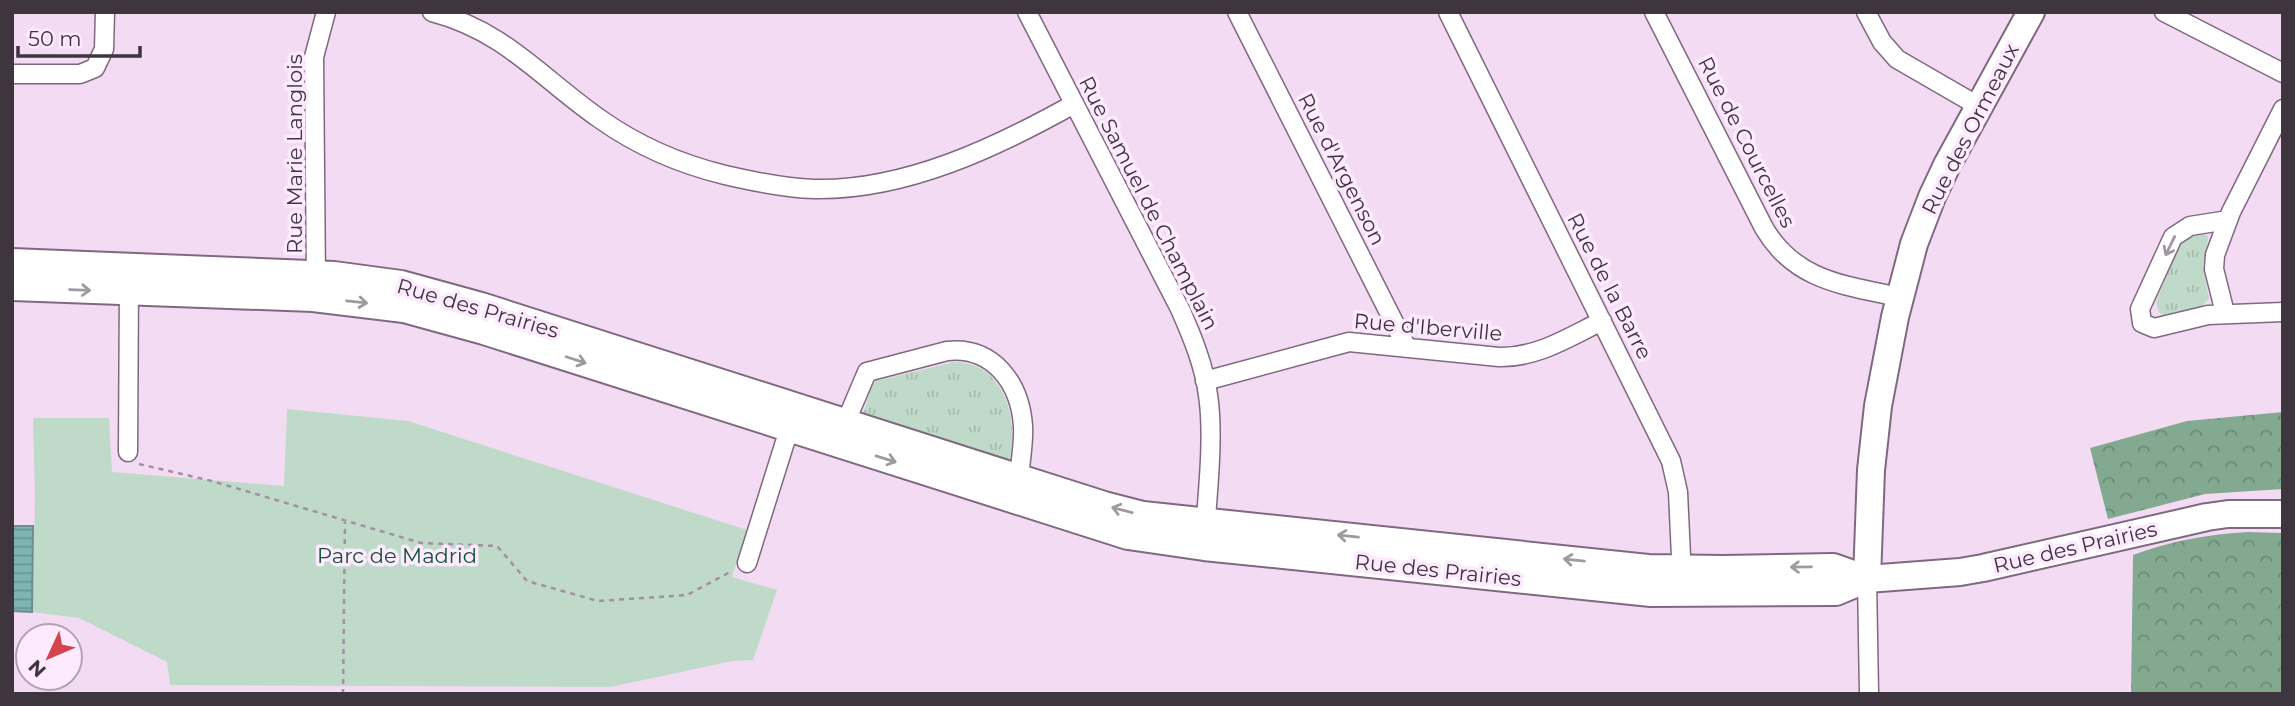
<svg xmlns="http://www.w3.org/2000/svg" width="2295" height="706" viewBox="0 0 2295 706" font-family="Montserrat,sans-serif">
<style>
.grass{fill:url(#grass-tufts)}
.forest{fill:url(#forest-crowns)}
.park{fill:#bfdac8}
.water{fill:url(#water-rules);stroke:#6b8e91;stroke-width:2}
.lines{fill:none;stroke-linecap:round;stroke-linejoin:round}
.street-casing{stroke:#7f6980;stroke-width:21}
.secondary-casing{stroke:#7f6980;stroke-width:30}
.path{stroke:#a290a2;stroke-width:2.5;stroke-dasharray:5 5;stroke-linecap:butt}
.street{stroke:#fff;stroke-width:18}
.secondary{stroke:#fff;stroke-width:26}
.oneway{stroke:#9f9a9f}
.labels{text-anchor:middle;dominant-baseline:central;stroke-width:7;stroke-linejoin:round;paint-order:stroke}
.street-label{font-size:21px;fill:#3f353f;stroke:#feeaff}
.park-label{font-size:21px;fill:#125433;stroke:#feeaff}
</style>
<defs>
<pattern id="grass-tufts" width="24" height="20" patternUnits="userSpaceOnUse" patternTransform="scale(1.75)"><rect width="24" height="20" fill="#bfdac8"/><path d="M3 7l-1-3M5 7V3M7 7l1-3M15 17l-1-3M17 17v-4M19 17l1-3" fill="none" stroke="#a5bcad"/></pattern>
<pattern id="forest-crowns" width="20" height="18" patternUnits="userSpaceOnUse" patternTransform="scale(1.75)"><rect width="20" height="18" fill="#83aa91"/><path d="M2 6a3 3 0 1 1 6 0M12 15a3 3 0 1 1 6 0" fill="none" stroke="#6d8b78"/></pattern>
<pattern id="water-rules" width="6" height="5" patternUnits="userSpaceOnUse" patternTransform="scale(1.75)"><rect width="6" height="5" fill="#7eb4b4"/><path d="M0 2.5h6" fill="none" stroke="#699394"/></pattern>
</defs>
<rect width="100%" height="100%" fill="#f4dbf4"/>
<path class="grass" d="M 2203,234 L 2208,236 L 2208,240 L 2203,265 L 2209,299 L 2202,306 L 2163,315 L 2159,312 L 2156,302 L 2181,242 L 2189,236 Z
M 954,362 C 1005,361 1021,424 1008,465 L 862,418 L 871,388 L 876,381 Z"/>
<path class="forest" d="M 2283,412 L 2283,489 L 2205,494 L 2108,519 L 2090,448 L 2187,421 Z
M 2248,532 L 2283,533 L 2283,694 L 2131,694 L 2133,555 C 2171,541 2209,534 2248,532 Z"/>
<path class="park" d="M 287,409 L 408,421 L 747,530 L 732,577 L 777,590 L 753,660 L 732,661 L 611,687 L 170,685 L 167,662 L 79,618 L 32,612 L 35,499 L 33,418 L 109,418 L 112,472 L 284,486 Z"/>
<path class="water" d="M 12,526 L 33,526 L 32,612 L 12,611 Z"/>
<g class="lines">
<g class="street-casing">
<path id="street" d="M 432,12 C 505,31 541,78 600,119 C 638,146 680,164 725,175 C 755,182 784,188 814,189 C 905,191 997,147 1074,104
M 1027,12 L 1180,309 C 1192,336 1204,365 1208,395 C 1214,434 1208,490 1205,530
M 1237,12 L 1406,346
M 1448,12 L 1671,461 L 1678,492 L 1682,578
M 1654,12 L 1764,228 C 1795,281 1844,285 1899,297
M 1866,12 L 1882,42 L 1897,59 L 1980,107
M 2164,12 L 2283,73
M 12,74 L 80,74 L 95,68 L 104,49 L 105,12
M 2228,220 L 2190,226 L 2173,237 L 2140,309 L 2142,323 L 2154,328 L 2208,315 L 2283,312
M 316,283 L 314,57 L 326,12
M 2225,313 L 2214,269 L 2215,255 L 2231,212 L 2283,109
M 1205,381 L 1349,342 L 1499,357 C 1537,358 1569,337 1602,321
M 844,431 L 847,419 L 867,372 L 947,351 C 993,346 1020,383 1023,426 C 1024,441 1021,455 1020,470 C 1019,476 1020,480 1018,486
M 128,452 L 129,281
M 747,563 L 785,442 L 795,421
M 1867,579 L 1869,694"/>
</g>
<g class="secondary-casing">
<path id="secondary" d="M 12,262 L 334,275 L 401,284 L 481,306 L 1104,505 L 1143,515 L 1648,568 L 1723,569 L 1833,567 L 1867,579
M 12,287 L 313,298 L 404,309 L 484,331 L 1128,536 L 1204,547 L 1651,593 L 1836,592 L 1867,579 L 1960,572 L 1983,568 L 2207,517 L 2228,514 L 2283,514
M 1867,579 L 1871,470 L 1878,406 L 1895,317 L 1914,244 L 1932,197 L 1947,165 L 2031,12"/>
</g>
<path class="path" d="M 139,464 L 212,481 L 421,543 L 497,546 L 527,581 L 598,601 L 687,595 L 732,571
M 343,694 L 345,522"/>
<use href="#street" class="street"/>
<use href="#secondary" class="secondary"/>
</g>
<defs><path id="oneway-shaft" d="M-6 0H5M1.5-3L5.5 0L1.5 3" fill="none" stroke-width="1.6" stroke-linecap="round" stroke-linejoin="round" transform="scale(1.75)"/></defs>
<g class="oneway">
<use href="#oneway-shaft" transform="translate(2170 246) rotate(116)"/>
<use href="#oneway-shaft" transform="translate(80 290) rotate(2)"/>
<use href="#oneway-shaft" transform="translate(357 302) rotate(6)"/>
<use href="#oneway-shaft" transform="translate(576 360) rotate(18)"/>
<use href="#oneway-shaft" transform="translate(886 459) rotate(17)"/>
<use href="#oneway-shaft" transform="translate(1122 510) rotate(-165)"/>
<use href="#oneway-shaft" transform="translate(1348 536) rotate(-174)"/>
<use href="#oneway-shaft" transform="translate(1574 560) rotate(-174)"/>
<use href="#oneway-shaft" transform="translate(1801 567) rotate(179)"/>
</g>
<g class="labels">
<g class="street-label">
<text transform="translate(1970 129) rotate(-63)">Rue des Ormeaux</text>
<text transform="translate(1747 142) rotate(63)">Rue de Courcelles</text>
<text transform="translate(294 154) rotate(-90)">Rue Marie Langlois</text>
<text transform="translate(1342 169) rotate(63)">Rue d'Argenson</text>
<text transform="translate(1149 203) rotate(63)">Rue Samuel de Champlain</text>
<text transform="translate(1610 286) rotate(63)">Rue de la Barre</text>
<text transform="translate(478 308) rotate(16)">Rue des Prairies</text>
<text transform="translate(1428 327) rotate(5)">Rue d'Iberville</text>
<text transform="translate(2075 547) rotate(-13)">Rue des Prairies</text>
<text transform="translate(1438 570) rotate(6)">Rue des Prairies</text>
</g>
<g class="park-label">
<text x="397" y="555">Parc de Madrid</text>
</g>
</g>
<rect width="2295" height="706" fill="none" stroke="#3f353f" stroke-width="28"/>
<g transform="translate(49 657) rotate(226)"><circle r="33" fill="#feeaff" stroke="#b2a2b2" stroke-width="2"/>
<path d="M0-5L12 26L0 18L-12 26Z" fill="#d4444d"/>
<text y="-10" font-size="19" font-weight="bold" text-anchor="middle" fill="#3f353f">N</text>
</g>
<path d="M18 46v10h122v-10" fill="none" stroke="#3f353f" stroke-width="3.5"/>
<text x="28" y="46" font-size="21" fill="#3f353f" stroke="#feeaff" stroke-width="5" paint-order="stroke">50 m</text>
</svg>
